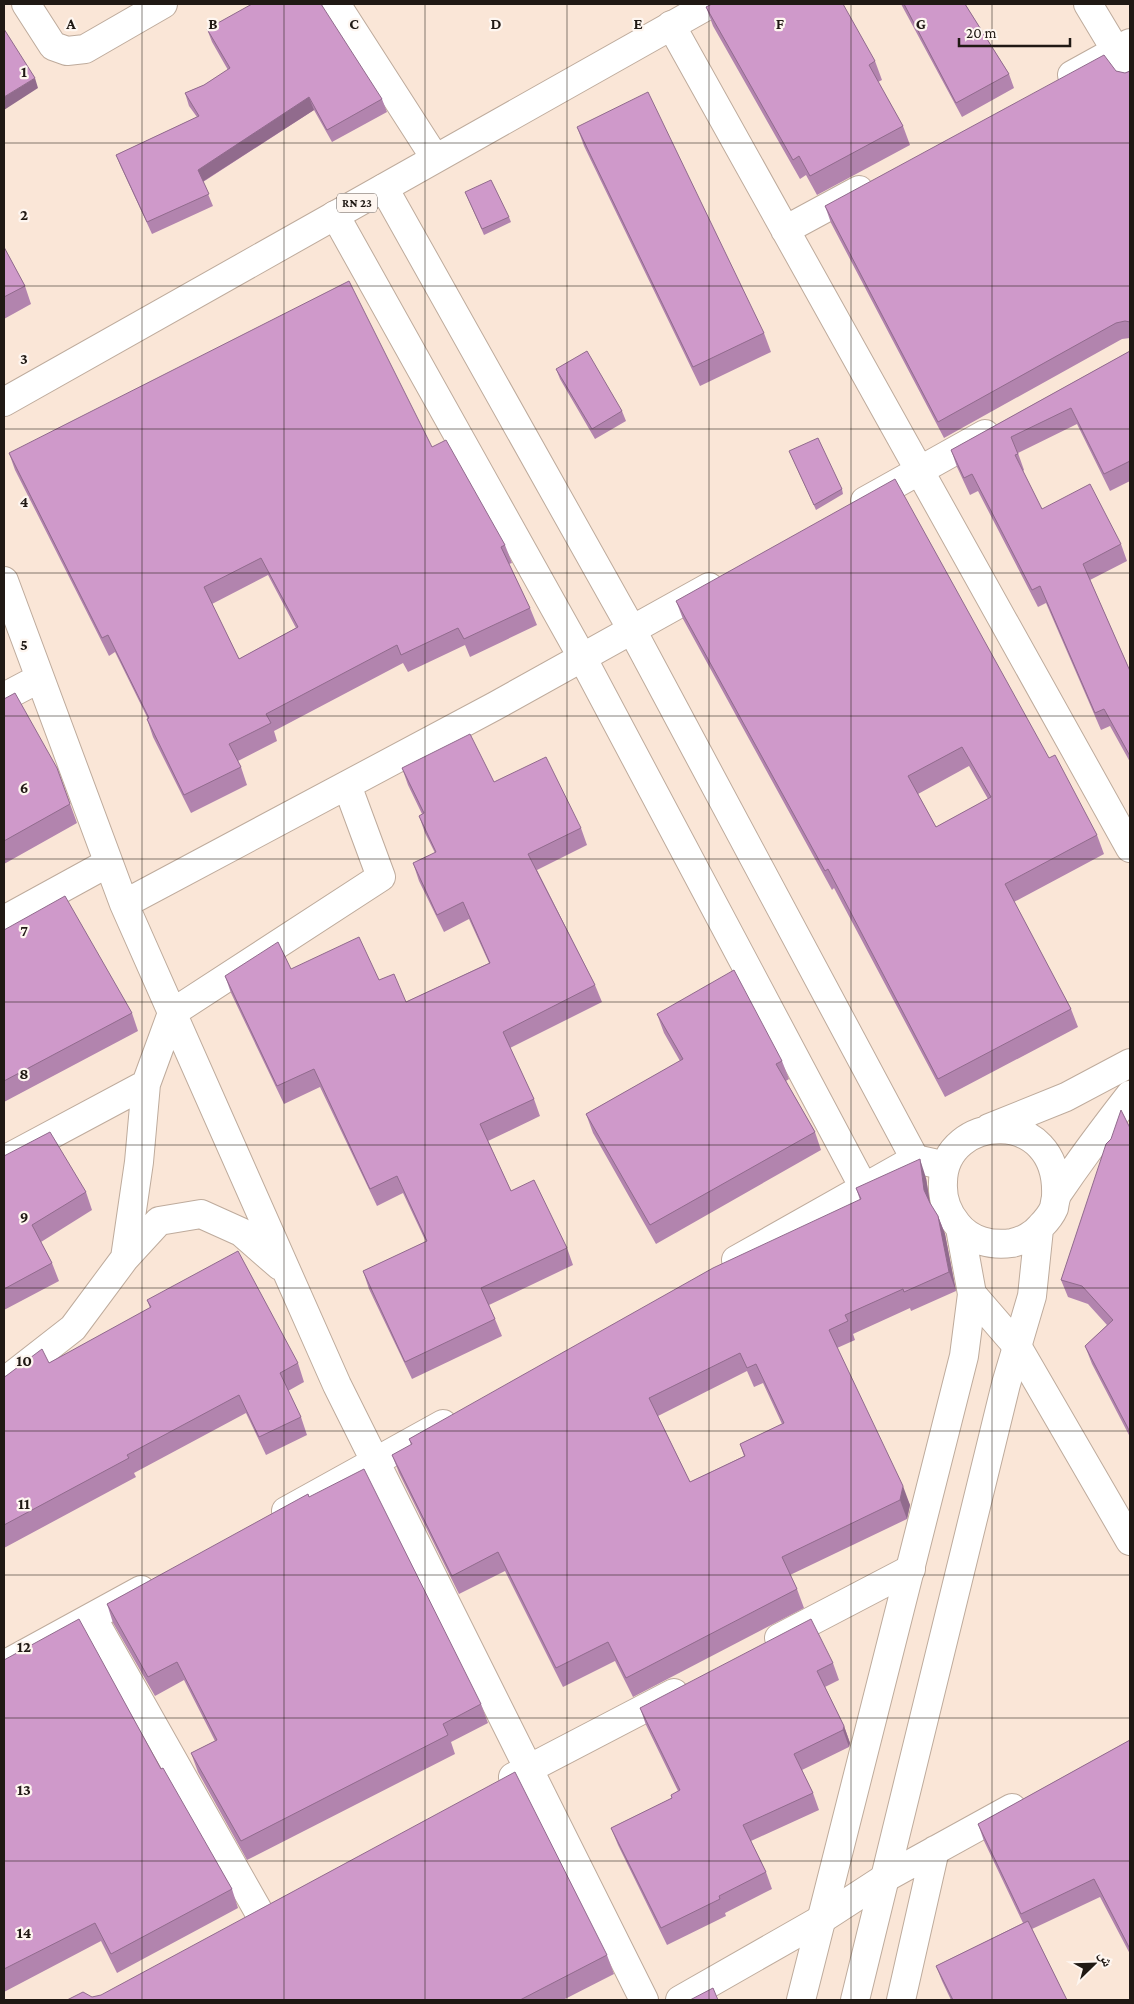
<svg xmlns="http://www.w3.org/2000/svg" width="1134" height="2004" viewBox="0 0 1134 2004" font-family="'Crimson Pro','Noto Naskh Arabic',serif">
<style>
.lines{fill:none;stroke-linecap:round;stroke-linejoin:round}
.street-casing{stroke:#beab9c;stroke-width:30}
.secondary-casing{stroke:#beab9c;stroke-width:30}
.primary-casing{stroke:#beab9c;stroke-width:30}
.street{stroke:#fff;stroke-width:28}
.secondary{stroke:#fff;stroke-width:28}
.primary{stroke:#fff;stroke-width:28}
.wall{fill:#b284ae;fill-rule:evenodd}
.shaded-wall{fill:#916b8d}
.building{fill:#cf99ca;stroke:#916b8d;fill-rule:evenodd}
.grid{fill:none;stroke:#201914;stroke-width:1;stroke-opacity:0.55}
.labels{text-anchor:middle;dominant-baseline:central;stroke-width:4.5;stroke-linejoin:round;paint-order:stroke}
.shield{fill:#fef6f0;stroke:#635b56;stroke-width:1}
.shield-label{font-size:12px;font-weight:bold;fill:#201914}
.grid-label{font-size:16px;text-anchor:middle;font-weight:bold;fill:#201914;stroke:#fef6f0;stroke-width:4.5;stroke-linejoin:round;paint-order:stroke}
</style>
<rect width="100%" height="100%" fill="#fae6d7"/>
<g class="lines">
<g class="street-casing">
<path id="street" d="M 26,4 L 53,46 L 67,51 L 85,49 L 163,4
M 336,4 L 435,158
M 1088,4 L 1130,74
M 671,25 L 1130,848
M 1072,75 L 1130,43
M 384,188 L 632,630 L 915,1159
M 335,215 L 582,657 L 864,1188
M 785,230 L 859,190
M 865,501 L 985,434
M 4,581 L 124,904 L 337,1385 L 644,2000
M 4,697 L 40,678
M 124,904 L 495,706 L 709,587
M 4,920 L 108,863
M 4,1160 L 146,1084
M 125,1258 L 159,1221 L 201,1214 L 241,1232 L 280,1266
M 736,1260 L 915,1159 L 933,1163
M 972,1294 L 1017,1346 L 1130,1541
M 4,1382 L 73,1328 L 125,1258 L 139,1162 L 146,1084 L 172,1013 L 381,877 L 347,785
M 286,1511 L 443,1424
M 92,1617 L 260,1914
M 779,1638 L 911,1569
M 4,1665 L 141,1590
M 513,1777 L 674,1693
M 680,2000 L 822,1919 L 885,1878 L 1012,1808
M 901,2000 L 935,1850"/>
</g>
<g class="secondary-casing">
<path id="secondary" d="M 989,1128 L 1066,1097 L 1130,1063
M 1056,1196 C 1060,1106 944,1113 943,1182 C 942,1198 947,1212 957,1224 C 970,1241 992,1246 1012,1243 C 1022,1241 1034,1235 1041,1226 C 1046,1221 1051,1215 1054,1208 C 1055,1203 1055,1198 1058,1193 C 1081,1159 1105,1127 1130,1095
M 801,2000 L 964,1356 L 972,1294 L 960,1228
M 855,2000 L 1006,1384 L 1032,1296 L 1039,1229"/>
</g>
<g class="primary-casing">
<path id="primary" d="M 4,402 L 710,4"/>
</g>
<use href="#street" class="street"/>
<use href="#secondary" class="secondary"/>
<use href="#primary" class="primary"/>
</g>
<path class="wall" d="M 901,4 L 965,4 L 1009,74 L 1014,88 L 962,117 Z
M 706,7 L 875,61 L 882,80 L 878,82 L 903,126 L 910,145 L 817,195 L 806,175 L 800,179 L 713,26 Z
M 207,29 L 382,99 L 387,112 L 332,142 L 314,110 L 203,182 L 213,206 L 152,234 L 121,167 L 116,155 L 197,117 L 189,106 L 185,93 L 204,85 L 228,70 L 212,42 Z
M 1116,71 L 1125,73 L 1130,71 L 1130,338 L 1122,339 L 944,438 L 831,223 L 825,206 Z
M 577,127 L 764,333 L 771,352 L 700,386 L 584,146 Z
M 465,192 L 509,217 L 511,222 L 484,235 Z
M 4,247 L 25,286 L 31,304 L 4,319 Z
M 1130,351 L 1130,481 L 1110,491 L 1077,424 L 1018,453 L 1024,470 L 1023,471 L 1042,509 L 1121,544 L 1127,561 L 1090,580 L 1130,671 L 1130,762 L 1110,726 L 1101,730 L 1046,603 L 1038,607 L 978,491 L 970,495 L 957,467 L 951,450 Z
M 556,369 L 622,411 L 626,421 L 595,439 L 560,379 Z
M 789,451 L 842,489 L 843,494 L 816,510 Z
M 9,453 L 505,545 L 512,563 L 509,564 L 530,608 L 537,625 L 470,657 L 465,645 L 408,672 L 403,663 L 274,731 L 277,741 L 238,761 L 241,767 L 247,785 L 191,813 L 153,737 L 147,719 L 148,719 L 115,652 L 109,656 L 15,470 ZM 268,575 L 296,628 L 239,659 L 212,604 Z
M 676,601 L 1049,758 L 1097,835 L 1104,854 L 1014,902 L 1071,1009 L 1078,1027 L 945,1097 L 834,888 L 832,890 L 683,619 ZM 969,766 L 988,799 L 936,827 L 918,794 Z
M 4,699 L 57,768 L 77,823 L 4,864 Z
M 402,768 L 494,782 L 581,828 L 587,845 L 537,870 L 595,985 L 602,1002 L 510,1048 L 534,1099 L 540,1116 L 488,1141 L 511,1191 L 567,1248 L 573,1265 L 489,1305 L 495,1319 L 502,1336 L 412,1379 L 369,1289 L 363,1271 L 426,1242 L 403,1193 L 377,1206 L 320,1087 L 284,1104 L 231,993 L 225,976 L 291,969 L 379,980 L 406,1002 L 489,963 L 469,919 L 444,932 L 419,881 L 413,863 L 435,853 L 425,833 L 419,816 L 422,814 L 408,785 Z
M 4,930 L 132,1013 L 138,1031 L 4,1102 Z
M 657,1014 L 782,1061 L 789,1079 L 786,1081 L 815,1132 L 821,1150 L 656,1244 L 593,1133 L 586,1114 L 680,1061 L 664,1033 Z
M 1130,1128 L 1130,1437 L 1092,1364 L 1085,1346 L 1107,1325 L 1088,1304 L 1068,1297 L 1061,1280 Z
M 4,1156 L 86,1192 L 92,1210 L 41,1242 L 52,1263 L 59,1281 L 4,1310 Z
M 926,1178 L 930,1204 L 938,1216 L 945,1234 L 956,1291 L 911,1311 L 910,1308 L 853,1334 L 855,1340 L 837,1348 L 910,1505 L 907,1519 L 790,1575 L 797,1589 L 804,1608 L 633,1697 L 615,1661 L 563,1687 L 505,1571 L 459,1594 L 399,1473 L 392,1455 L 411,1445 L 409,1439 L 860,1200 L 856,1188 ZM 747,1371 L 754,1387 L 763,1383 L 782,1424 L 740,1444 L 744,1456 L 690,1482 L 658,1416 Z
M 147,1300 L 298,1363 L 304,1382 L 288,1391 L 301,1417 L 307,1435 L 266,1455 L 246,1413 L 134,1473 L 136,1477 L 4,1548 L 4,1377 L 49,1363 L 150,1308 Z
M 309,1497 L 481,1704 L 488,1723 L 451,1742 L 455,1754 L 247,1860 L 198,1772 L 191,1753 L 215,1741 L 184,1680 L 155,1696 L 113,1623 L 107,1604 Z
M 4,1660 L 161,1769 L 232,1889 L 238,1908 L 117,1973 L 101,1941 L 4,1992 Z
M 833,1663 L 839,1680 L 825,1687 L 844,1726 L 850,1743 L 849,1747 L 802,1770 L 813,1793 L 819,1810 L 751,1841 L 766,1872 L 772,1889 L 725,1913 L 726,1916 L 667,1945 L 618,1845 L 611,1828 L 672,1798 L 678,1791 L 646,1725 L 640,1708 Z
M 1130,1740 L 1130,1954 L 1100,1897 L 1032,1929 L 1067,2000 L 951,2000 L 942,1981 L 936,1966 L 1023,1923 L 984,1841 L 978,1824 Z
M 607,1955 L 614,1974 L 563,2000 L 67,2000 L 92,1997 Z"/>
<path class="shaded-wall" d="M 35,78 L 38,88 L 4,110 L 4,97 Z
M 309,97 L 314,110 L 202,182 L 198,170 Z
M 920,1159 L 926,1178 L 931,1209 L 924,1190 Z
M 938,1216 L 945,1234 L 956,1291 L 949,1272 Z
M 903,1486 L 910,1505 L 907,1519 L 900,1500 Z
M 844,1726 L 850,1743 L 849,1747 L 843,1730 Z"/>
<path class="building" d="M 252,4 L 321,4 L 382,99 L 327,130 L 309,97 L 198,170 L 209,194 L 147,222 L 116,155 L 199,116 L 185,93 L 204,85 L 230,68 L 207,29 Z
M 712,4 L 843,4 L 875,61 L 869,65 L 903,126 L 810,176 L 799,156 L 793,160 L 706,7 Z
M 904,4 L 965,4 L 1009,74 L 956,103 Z
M 4,29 L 35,78 L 4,97 Z
M 1104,55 L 1116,71 L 1125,73 L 1130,71 L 1130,322 L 1125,321 L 1116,323 L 938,422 L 825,206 Z
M 648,92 L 764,333 L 693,367 L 577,127 Z
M 491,180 L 509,217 L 482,229 L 465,192 Z
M 4,247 L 25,286 L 4,297 Z
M 349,281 L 432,447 L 446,440 L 505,545 L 501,547 L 530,608 L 464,639 L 458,628 L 401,655 L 397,645 L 266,714 L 271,723 L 229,744 L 241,767 L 184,795 L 147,719 L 149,718 L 108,635 L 102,638 L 9,453 ZM 261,558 L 298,627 L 239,659 L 204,587 Z
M 587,351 L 622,411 L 592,429 L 556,369 Z
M 1130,351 L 1130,461 L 1104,474 L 1071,408 L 1011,437 L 1018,454 L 1015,455 L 1042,509 L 1090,484 L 1121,544 L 1083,564 L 1130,671 L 1130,756 L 1104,709 L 1095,713 L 1040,586 L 1032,590 L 972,474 L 964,478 L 951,450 Z
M 818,438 L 842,489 L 814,505 L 789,451 Z
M 895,479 L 1049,758 L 1055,755 L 1097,835 L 1005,884 L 1071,1009 L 938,1079 L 828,869 L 825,871 L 676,601 ZM 962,747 L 991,797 L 936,827 L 908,776 Z
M 15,693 L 57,768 L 70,804 L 4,841 L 4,699 Z
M 470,734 L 494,782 L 546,757 L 581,828 L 528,854 L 595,985 L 503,1032 L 534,1099 L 480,1124 L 511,1191 L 534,1180 L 567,1248 L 481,1288 L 495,1319 L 405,1362 L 363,1271 L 427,1241 L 397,1176 L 370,1189 L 314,1069 L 277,1086 L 225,976 L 278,942 L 291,969 L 359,937 L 379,980 L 394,974 L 406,1002 L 490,963 L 463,902 L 437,915 L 413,863 L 436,852 L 419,816 L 424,813 L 402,768 Z
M 65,896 L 132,1013 L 4,1081 L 4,930 Z
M 734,970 L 782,1061 L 776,1064 L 815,1132 L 650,1225 L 586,1114 L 683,1059 L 657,1014 Z
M 1121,1110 L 1130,1128 L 1130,1432 L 1085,1346 L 1113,1320 L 1082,1286 L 1061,1280 L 1106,1144 L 1111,1139 Z
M 50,1132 L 86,1192 L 32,1225 L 52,1263 L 4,1289 L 4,1156 Z
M 920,1159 L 924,1190 L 930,1203 L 938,1216 L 949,1272 L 904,1292 L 903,1289 L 845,1315 L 848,1321 L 829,1330 L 903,1486 L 900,1500 L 782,1557 L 797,1589 L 626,1678 L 608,1642 L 556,1668 L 498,1552 L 452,1576 L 392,1455 L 412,1444 L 409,1439 L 713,1268 L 861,1199 L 856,1188 ZM 740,1353 L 747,1368 L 756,1364 L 784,1423 L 740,1444 L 745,1456 L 690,1482 L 649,1398 Z
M 238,1251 L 298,1363 L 280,1373 L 301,1417 L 259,1437 L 239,1395 L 127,1455 L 129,1458 L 4,1525 L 4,1377 L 6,1376 L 42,1349 L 49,1363 L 151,1307 L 147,1300 Z
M 364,1469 L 481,1704 L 443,1724 L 448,1735 L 241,1841 L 191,1753 L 217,1740 L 177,1662 L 148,1677 L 107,1604 L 308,1494 L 309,1497 Z
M 79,1619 L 161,1769 L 163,1768 L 232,1889 L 111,1954 L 95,1923 L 4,1969 L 4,1660 Z
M 811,1619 L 833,1663 L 817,1671 L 844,1726 L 843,1730 L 794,1754 L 813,1793 L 743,1825 L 766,1872 L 719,1896 L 720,1899 L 661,1928 L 611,1828 L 672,1798 L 671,1795 L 680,1790 L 640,1708 Z
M 1130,1740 L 1130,1949 L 1094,1879 L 1021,1914 L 978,1824 Z
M 515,1772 L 607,1955 L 520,2000 L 67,2000 L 83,1992 L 92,1997 L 101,1995 Z
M 1028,1921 L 1067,2000 L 953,2000 L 936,1966 Z
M 713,1988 L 718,2000 L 690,2000 Z"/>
<path class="grid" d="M 142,4 L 142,2000M 284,4 L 284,2000M 425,4 L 425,2000M 567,4 L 567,2000M 709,4 L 709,2000M 851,4 L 851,2000M 992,4 L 992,2000M 4,143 L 1130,143M 4,286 L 1130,286M 4,429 L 1130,429M 4,573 L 1130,573M 4,716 L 1130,716M 4,859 L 1130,859M 4,1002 L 1130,1002M 4,1145 L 1130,1145M 4,1288 L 1130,1288M 4,1431 L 1130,1431M 4,1575 L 1130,1575M 4,1718 L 1130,1718M 4,1861 L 1130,1861"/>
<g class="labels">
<rect class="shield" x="337" y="193.5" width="40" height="19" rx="4"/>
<g class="shield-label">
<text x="357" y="203">RN 23</text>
</g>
</g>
<g class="grid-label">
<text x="71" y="29">A</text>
<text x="213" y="29">B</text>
<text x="354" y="29">C</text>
<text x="496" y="29">D</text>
<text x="638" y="29">E</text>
<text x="780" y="29">F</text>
<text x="921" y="29">G</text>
<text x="24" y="77">1</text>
<text x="24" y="220">2</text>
<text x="24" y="364">3</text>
<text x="24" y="507">4</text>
<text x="24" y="650">5</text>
<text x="24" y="793">6</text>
<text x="24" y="936">7</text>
<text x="24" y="1079">8</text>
<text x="24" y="1222">9</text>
<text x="24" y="1366">10</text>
<text x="24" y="1509">11</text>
<text x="24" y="1652">12</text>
<text x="24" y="1795">13</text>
<text x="24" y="1938">14</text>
</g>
<rect width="1134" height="2004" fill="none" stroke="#201914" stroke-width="10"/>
<g transform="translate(1094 1964) rotate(67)" stroke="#fef6f0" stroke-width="4" paint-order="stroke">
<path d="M0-4L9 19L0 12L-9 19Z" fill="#201914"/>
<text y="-8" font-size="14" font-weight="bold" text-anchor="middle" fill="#201914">ش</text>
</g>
<path d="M959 38v8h111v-8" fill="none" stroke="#201914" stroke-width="2.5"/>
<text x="966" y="38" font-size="15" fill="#201914" stroke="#fef6f0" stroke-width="4" paint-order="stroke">20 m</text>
</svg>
